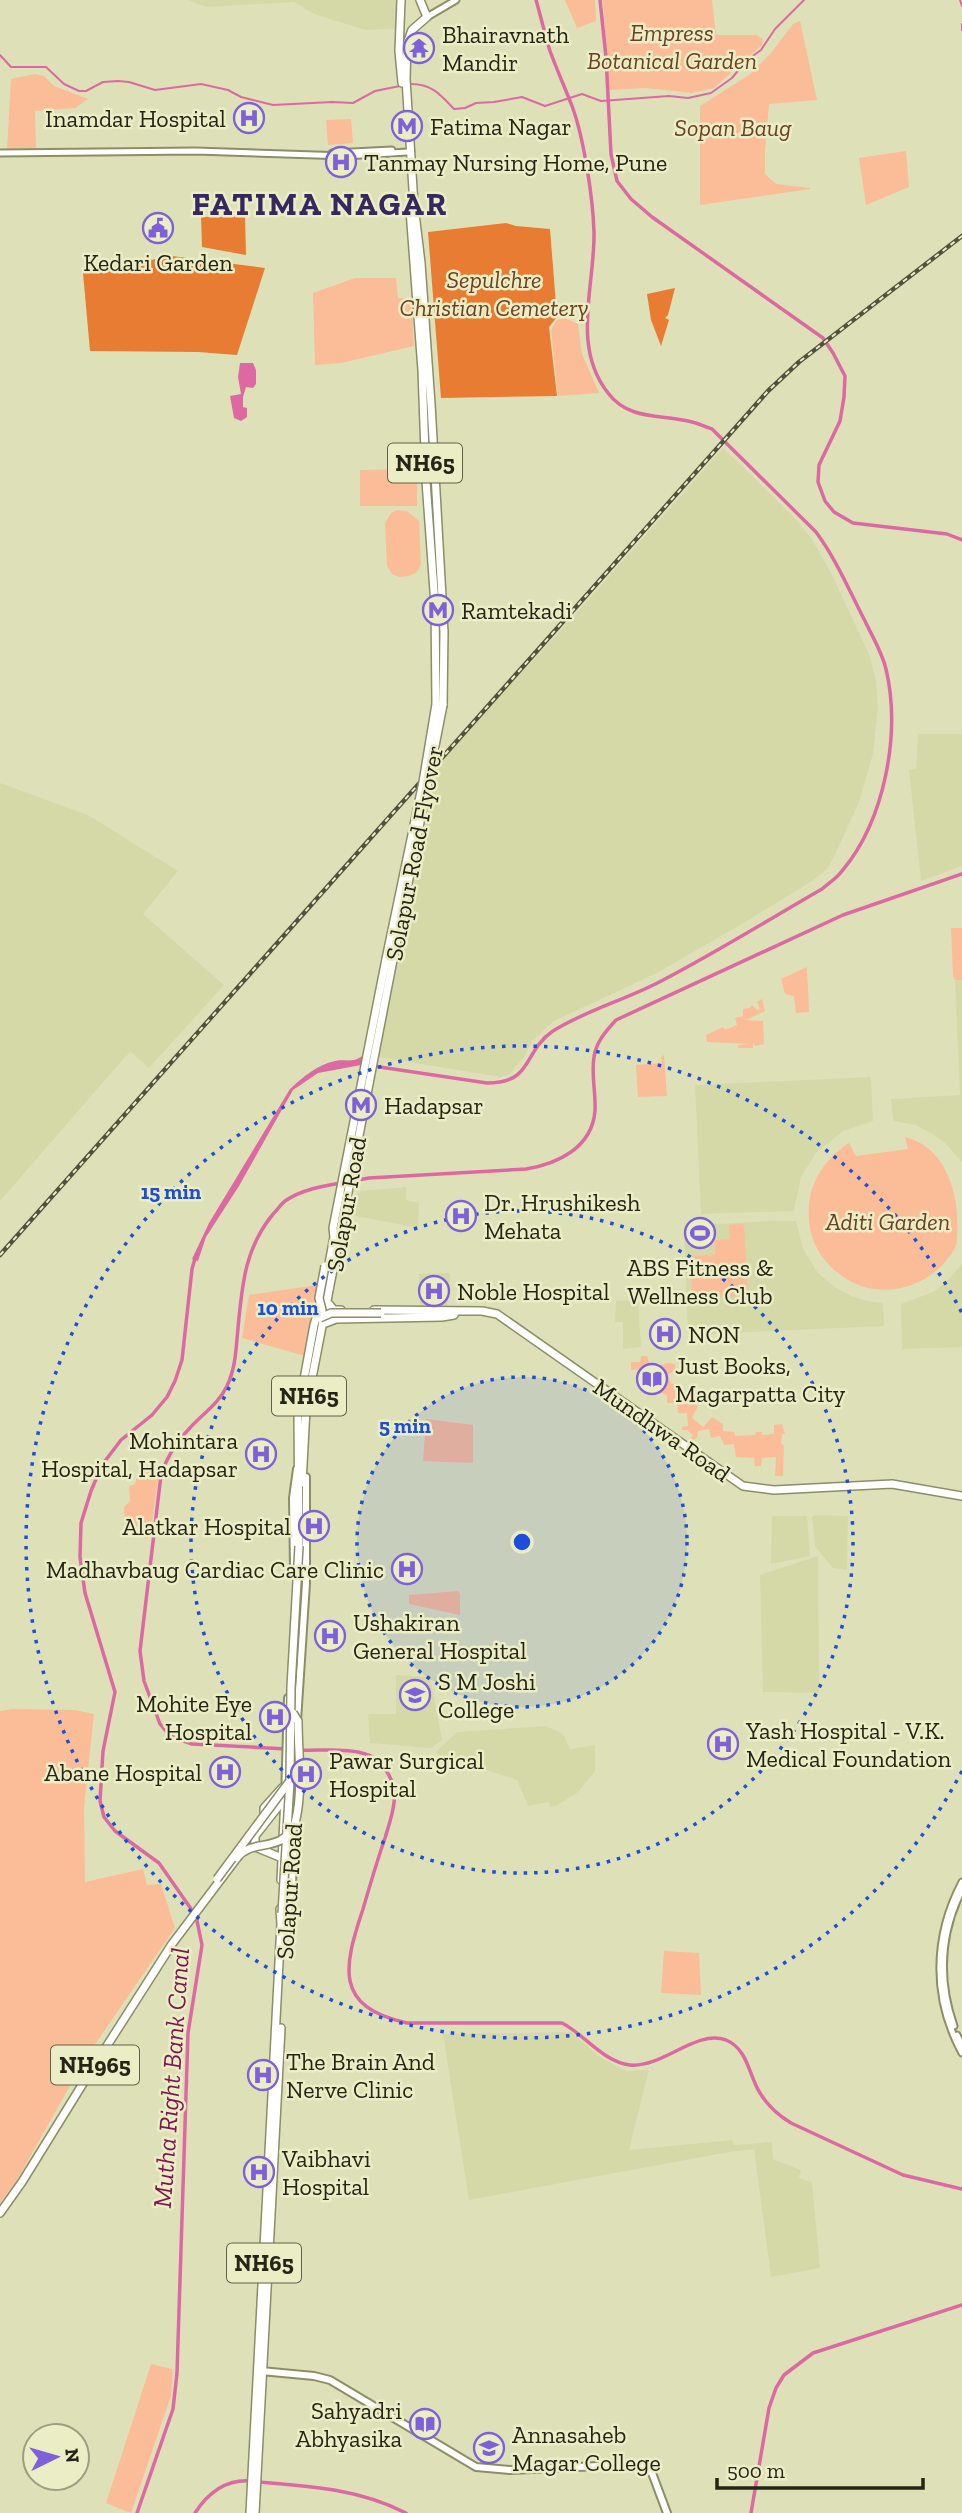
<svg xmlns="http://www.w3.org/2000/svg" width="962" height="2513" viewBox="0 0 962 2513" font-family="'Zilla Slab',serif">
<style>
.built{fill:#d5d9a8}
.green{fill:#fbbc98}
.forest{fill:#e87c32}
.water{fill:#dd69a2}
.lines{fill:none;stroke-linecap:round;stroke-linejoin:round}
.stream{stroke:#dd69a2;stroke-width:2}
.canal{stroke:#dd69a2;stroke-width:3.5}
.secondary-casing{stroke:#8b8e67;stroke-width:9}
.primary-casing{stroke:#8b8e67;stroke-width:10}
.trunk-casing{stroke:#8b8e67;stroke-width:10}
.secondary{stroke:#fff;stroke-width:5}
.primary{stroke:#fff;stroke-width:6}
.trunk{stroke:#fff;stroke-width:7}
.rail-casing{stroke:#50523d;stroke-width:4.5}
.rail{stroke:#ebeec5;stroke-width:2;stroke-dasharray:5;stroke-linecap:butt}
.trunk-bridge-casing{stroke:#8b8e67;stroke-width:10;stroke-linecap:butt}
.trunk-bridge{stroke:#fff;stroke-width:7}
.ring{fill:none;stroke:#1d4ed8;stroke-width:3.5;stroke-dasharray:3.5 7}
.labels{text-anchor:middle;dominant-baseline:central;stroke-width:5;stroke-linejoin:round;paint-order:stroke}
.shield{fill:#ebeec5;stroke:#60614a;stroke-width:2}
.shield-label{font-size:23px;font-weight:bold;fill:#242516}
.park-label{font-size:24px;font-style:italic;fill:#6d4024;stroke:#ebeec5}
.poi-label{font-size:24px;fill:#242516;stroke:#ebeec5;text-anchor:start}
.street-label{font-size:24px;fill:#242516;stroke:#ebeec5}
.water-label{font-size:26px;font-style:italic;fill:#7e1451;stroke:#ebeec5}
.district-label{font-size:32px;font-weight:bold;letter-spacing:2px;fill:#362762;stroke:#ebeec5}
.centre{fill:#1d4ed8;stroke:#ebeec5;stroke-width:3.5}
.ring-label{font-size:21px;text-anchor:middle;font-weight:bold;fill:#1d4ed8;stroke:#ebeec5;stroke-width:5;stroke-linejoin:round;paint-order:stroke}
</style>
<rect width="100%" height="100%" fill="#dee1b8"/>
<path class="built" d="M 187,0 L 398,0 L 398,29 L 365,30 L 314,14 L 294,2 L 206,7 Z
M 723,448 L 792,515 L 812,539 L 832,575 L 869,654 L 876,680 L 878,708 L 873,754 L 859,802 L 835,855 L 827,869 L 812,881 L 747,921 L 657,973 L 554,1021 L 533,1040 L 524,1057 L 510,1074 L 500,1077 L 379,1057 L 437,765 L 581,608 Z
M 918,734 L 962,734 L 962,866 L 921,881 L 909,770 L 916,769 Z
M 0,783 L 88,815 L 178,871 L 143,914 L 224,985 L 149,1068 L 131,1052 L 125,1057 L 0,1201 Z
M 962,977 L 962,1162 L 945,1143 L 931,1133 L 916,1125 L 893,1121 L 891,1099 L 960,1095 L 955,978 Z
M 871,1077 L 873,1121 L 843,1131 L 816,1153 L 801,1177 L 794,1211 L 701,1214 L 695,1085 Z
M 406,1187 L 406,1200 L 419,1203 L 418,1228 L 351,1215 L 355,1195 L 361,1191 Z
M 770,1221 L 796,1221 L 803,1249 L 818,1273 L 836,1288 L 851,1296 L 867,1301 L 883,1303 L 884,1326 L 688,1335 L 684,1230 L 687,1226 Z
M 962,1264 L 962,1347 L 902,1349 L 901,1304 L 933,1292 L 947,1281 Z
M 450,1273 L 448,1307 L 420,1307 L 419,1274 Z
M 638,1300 L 641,1347 L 623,1349 L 623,1322 L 615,1322 L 616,1301 Z
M 815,1515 L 848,1516 L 847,1570 L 833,1568 L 815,1546 L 812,1517 Z
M 772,1516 L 807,1516 L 810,1556 L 771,1564 Z
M 818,1556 L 819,1693 L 763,1692 L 760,1575 Z
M 396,1675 L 430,1677 L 442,1740 L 431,1748 L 370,1743 L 368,1714 L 396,1714 Z
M 546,1726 L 563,1734 L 570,1749 L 595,1745 L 595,1771 L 578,1792 L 556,1806 L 550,1807 L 548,1802 L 528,1806 L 517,1780 L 437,1754 L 437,1751 L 457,1732 Z
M 571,2032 L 601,2058 L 627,2071 L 649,2070 L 629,2150 L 732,2140 L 734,2145 L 772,2142 L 773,2159 L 801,2170 L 799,2178 L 812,2182 L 820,2268 L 771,2277 L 754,2149 L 729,2152 L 469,2200 L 443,2034 Z"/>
<path class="green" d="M 565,0 L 595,0 L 596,21 L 577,28 Z
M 603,0 L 712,0 L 716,35 L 756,35 L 763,39 L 762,45 L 714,88 L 692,93 L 646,88 L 609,90 Z
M 800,21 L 817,100 L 769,104 L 765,151 L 765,174 L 776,184 L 810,188 L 810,189 L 700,205 L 700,106 L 749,75 L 771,53 L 793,24 Z
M 35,74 L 44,76 L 54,86 L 88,99 L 75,108 L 35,111 L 36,148 L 7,149 L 11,79 Z
M 351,119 L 353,143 L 328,145 L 326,120 Z
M 906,151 L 909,187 L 866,205 L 859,158 Z
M 355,278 L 396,278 L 398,298 L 411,298 L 414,346 L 341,363 L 315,365 L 313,293 Z
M 565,318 L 578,324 L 582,354 L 599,393 L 558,396 L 551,330 L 557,320 Z
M 417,469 L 417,506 L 360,506 L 360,470 Z
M 397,510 L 407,511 L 419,521 L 421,565 L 416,573 L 408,576 L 399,577 L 392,574 L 387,566 L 385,523 L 391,513 Z
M 951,928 L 962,928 L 962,980 L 955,980 L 953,976 Z
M 807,967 L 809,1012 L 796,1013 L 794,996 L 785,994 L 781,979 Z
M 762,999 L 765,1011 L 746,1020 L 763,1021 L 764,1044 L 755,1046 L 753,1043 L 753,1048 L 738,1048 L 738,1045 L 751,1044 L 707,1042 L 706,1035 L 723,1027 L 725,1030 L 737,1025 L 735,1018 L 743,1016 L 743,1009 L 749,1008 L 752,1005 L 757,1010 L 760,1009 L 757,1002 Z
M 664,1055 L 667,1096 L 638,1097 L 636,1065 L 662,1063 L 661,1057 Z
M 905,1137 C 950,1148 962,1203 956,1246 C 935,1287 881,1304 842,1276 C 823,1263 810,1242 809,1219 C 806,1187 823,1160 849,1143 L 856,1156 L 908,1149 Z
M 744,1224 L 748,1296 L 692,1298 L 691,1256 L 715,1255 L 715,1240 L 730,1239 L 729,1225 Z
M 317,1285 L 305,1356 L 242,1338 L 249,1295 Z
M 641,1356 L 647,1356 L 651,1368 L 668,1363 L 675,1364 L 676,1371 L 668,1374 L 671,1384 L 679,1383 L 680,1386 L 675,1393 L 680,1401 L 688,1397 L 698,1406 L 692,1418 L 703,1427 L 712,1417 L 723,1424 L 723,1431 L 734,1432 L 735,1436 L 755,1435 L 756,1432 L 762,1432 L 762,1435 L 774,1434 L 774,1425 L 782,1424 L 785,1434 L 782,1434 L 781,1443 L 784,1446 L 783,1476 L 775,1476 L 776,1457 L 762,1458 L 761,1466 L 755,1466 L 754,1458 L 736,1457 L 734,1444 L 724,1445 L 720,1436 L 711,1438 L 709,1429 L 698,1431 L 697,1438 L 693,1440 L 691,1438 L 693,1435 L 687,1430 L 682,1430 L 682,1427 L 688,1426 L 687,1413 L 678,1413 L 677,1403 L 667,1403 L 667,1395 L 662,1393 L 655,1395 L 648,1394 L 645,1376 L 643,1376 L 641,1369 L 631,1370 L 631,1362 L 640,1362 Z
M 426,1419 L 473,1425 L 473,1463 L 423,1461 Z
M 159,1471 L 150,1537 L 145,1539 L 144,1528 L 125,1524 L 124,1507 L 130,1501 L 129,1486 L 135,1484 L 138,1473 Z
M 458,1591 L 460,1594 L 460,1615 L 409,1604 L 409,1595 Z
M 12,1709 L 75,1710 L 94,1714 L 84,1807 L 85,1882 L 143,1869 L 147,1885 L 161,1884 L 175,1928 L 85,2059 L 17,2180 L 0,2203 L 0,1711 Z
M 664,1951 L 699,1953 L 701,1995 L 661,1993 Z
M 151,2364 L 172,2369 L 173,2373 L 171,2396 L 131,2513 L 106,2503 Z"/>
<path class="forest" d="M 245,216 L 246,255 L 202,247 L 201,217 Z
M 506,223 L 516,226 L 550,229 L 557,317 L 549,327 L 557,396 L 441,398 L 428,232 Z
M 172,256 L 265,268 L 237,355 L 198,352 L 90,351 L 83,273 Z
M 675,288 L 668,315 L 665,318 L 669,320 L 661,346 L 651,320 L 647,294 Z"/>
<path class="water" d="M 240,363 L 253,363 L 256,370 L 256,384 L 253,388 L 246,387 L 243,397 L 243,407 L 247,408 L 247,417 L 241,421 L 234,418 L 230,396 L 241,394 L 238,377 Z
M 362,1056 L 361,1065 L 318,1073 L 293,1090 L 239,1186 L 206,1237 L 198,1261 L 192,1259 L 209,1223 L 290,1089 C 304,1076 317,1065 335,1061 C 346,1059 354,1063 362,1056 Z"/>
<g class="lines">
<path class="stream" d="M 960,0 L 962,6
M 962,24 L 962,30
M 0,55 L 11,67 L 46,67 L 64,84 L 79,91 L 86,91 L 103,82 L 118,81 L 129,82 L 155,90 L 201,84 L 228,90 L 241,97 L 273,105 L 332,102 L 353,103 L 375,91 L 400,86
M 409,84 C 431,83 440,94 454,109 L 465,108 L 476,103 L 494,102 L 522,97 L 545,106 L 582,94 L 601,101 L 669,96 L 688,98 L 711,93 L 732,78 L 746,61 L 761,50 L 775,29 L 804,0"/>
<path class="canal" d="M 600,0 L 606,57 L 611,154 L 617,181 L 631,199 L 652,217 L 823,338 L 833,353 L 845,376 L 844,397 L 840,421 L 819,465 L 818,482 L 825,501 L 834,512 L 853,523 L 947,534 L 962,540
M 373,1066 L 487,1083 C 534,1083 522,1052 553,1031 C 588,1009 629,999 665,979 C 718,951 770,919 822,889 C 829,883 837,878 842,871 C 885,820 901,733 886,669 C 882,652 872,636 865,621 C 849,590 836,559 816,532 L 712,429 C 705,427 698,423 692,422 C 662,414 629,421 608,393 C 571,346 595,286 594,232 C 593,199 584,138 572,106 C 565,88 557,70 550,51 C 545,35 541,17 536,0
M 352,1181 L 369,1178 L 526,1169 C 557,1164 592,1148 595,1111 C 596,1093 591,1074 594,1057 C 596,1042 606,1031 616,1020 L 843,915 L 962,874
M 287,1749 L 192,1744 L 170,1736 L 160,1724 L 144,1681 L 140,1651 L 161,1475 C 167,1457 175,1443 188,1430 C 202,1414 218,1405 227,1386 C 236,1367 236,1348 238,1328 C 242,1285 245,1247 274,1213 C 278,1209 281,1204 285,1201 C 301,1190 322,1186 341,1183
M 298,1750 C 317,1751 344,1748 362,1753 C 372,1755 381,1763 387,1772 C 401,1793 392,1815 385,1838 C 377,1861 370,1885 363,1909 C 344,1966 333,2007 407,2023 L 562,2023 C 584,2034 603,2062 630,2065 C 663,2068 696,2029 726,2040 C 748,2049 749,2076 760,2093 C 768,2106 778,2115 791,2123 L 903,2175 L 962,2189
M 259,2482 C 310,2486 359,2489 406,2513
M 137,2513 L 173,2409 L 177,2373 L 188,2033 L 202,1945 L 196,1916 L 159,1863 L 115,1831 L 104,1817 L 100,1801 L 103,1751 L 115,1692 L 85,1593 L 80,1557 L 81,1523 L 91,1491 L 102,1465 L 121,1440 L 152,1415 L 167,1397 L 175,1381 L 182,1360 L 192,1269 L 196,1255
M 195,2513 C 208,2493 226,2479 251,2481
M 751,2513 L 769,2408 L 776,2388 L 784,2375 L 813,2353 L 962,2305"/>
<g class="secondary-casing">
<path id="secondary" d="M 427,17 L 456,0
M 0,153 L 196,151 L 346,156 L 407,152
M 332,153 L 392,150
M 962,1882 C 933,1937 932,1998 962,2053
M 954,2026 C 938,1980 940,1934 962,1890
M 957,2035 L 962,2045"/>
</g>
<g class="primary-casing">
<path id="primary" d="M 294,1568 L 293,1498 L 297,1469
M 297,1721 L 306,1583 L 306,1477
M 285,1798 L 288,1698
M 294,1812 L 296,1749
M 287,1920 L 292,1885 L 294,1826
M 261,2371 L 314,2376 L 330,2380 L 476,2467 L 510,2470 L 622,2465 L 642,2466 L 652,2473 L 667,2513"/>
</g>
<g class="trunk-casing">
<path id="trunk" d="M 401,0 L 399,51 L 402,83
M 420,0 L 427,17 L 412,30 L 407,44 L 406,79 L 414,205 L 421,263 L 431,404 L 444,632 L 443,705
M 410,210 L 422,370 L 426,481 L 435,605 L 436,704
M 321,1301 L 328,1303 L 334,1310 L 341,1310
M 374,1310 L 482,1311 L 497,1314 L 743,1486 L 774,1490 L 892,1484 L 962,1496
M 323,1324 L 336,1319 L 442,1317 L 454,1315
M 302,1483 L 306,1409 L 393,960
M 299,1546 L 298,1412 L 314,1325 L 323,1296 L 334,1237 L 333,1228 L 386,959
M 264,1812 L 264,1808 L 282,1788
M 253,1846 L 282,1858
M 255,1846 L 255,1836 L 285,1798
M 281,1880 L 285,1798
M 285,1929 L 286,1912
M 0,2213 L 22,2182 L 87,2077 L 172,1944 L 237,1858
M 250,2513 L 281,1924 L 280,1909
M 255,2513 L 281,2028"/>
</g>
<use href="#secondary" class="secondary"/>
<use href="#primary" class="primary"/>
<use href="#trunk" class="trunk"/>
<g class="rail-casing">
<path id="rail" d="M 0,1255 L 768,391 L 799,362 L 962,236"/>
</g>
<use href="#rail" class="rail"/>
<g class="trunk-bridge-casing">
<path id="trunk-bridge" d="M 386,959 L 423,782 L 436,704
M 393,960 L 443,705
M 320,1318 L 331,1313 L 381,1313
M 320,1318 L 322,1310 L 319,1298 L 325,1266
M 237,1858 C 248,1843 266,1848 281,1840 C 289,1835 295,1828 296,1819 C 303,1788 298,1752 298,1721 L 293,1713
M 217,1879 L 289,1782
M 282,1913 L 290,1781 L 291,1687 L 299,1546"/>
</g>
<use href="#trunk-bridge" class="trunk-bridge"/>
</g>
<circle cx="522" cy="1542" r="165" fill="#1d4ed8" fill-opacity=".12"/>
<g class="ring">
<circle cx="522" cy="1542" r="165"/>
<circle cx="522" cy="1542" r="331"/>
<path d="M962 1771A496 496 0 1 1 962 1313"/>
</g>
<defs>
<g id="temple-ring" transform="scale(1.575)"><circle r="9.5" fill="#ebeec5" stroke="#7e60da" stroke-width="1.5"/><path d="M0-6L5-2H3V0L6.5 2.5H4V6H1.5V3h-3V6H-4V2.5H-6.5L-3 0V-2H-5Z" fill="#7e60da"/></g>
<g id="hospital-ring" transform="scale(1.575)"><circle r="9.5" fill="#ebeec5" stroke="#7e60da" stroke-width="1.5"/><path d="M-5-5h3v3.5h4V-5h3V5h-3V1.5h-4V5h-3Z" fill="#7e60da"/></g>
<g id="metro-ring" transform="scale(1.575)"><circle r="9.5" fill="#ebeec5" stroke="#7e60da" stroke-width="1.5"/><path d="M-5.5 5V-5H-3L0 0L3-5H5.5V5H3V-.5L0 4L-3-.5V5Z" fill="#7e60da"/></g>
<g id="civic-ring" transform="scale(1.575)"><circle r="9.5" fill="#ebeec5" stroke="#7e60da" stroke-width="1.5"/><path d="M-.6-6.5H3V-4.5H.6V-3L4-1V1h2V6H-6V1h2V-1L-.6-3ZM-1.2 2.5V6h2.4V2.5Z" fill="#7e60da"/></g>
<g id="stadium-ring" transform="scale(1.575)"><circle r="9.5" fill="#ebeec5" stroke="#7e60da" stroke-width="1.5"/><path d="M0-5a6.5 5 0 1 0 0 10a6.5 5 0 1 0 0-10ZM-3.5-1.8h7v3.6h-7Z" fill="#7e60da"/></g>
<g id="library-ring" transform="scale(1.575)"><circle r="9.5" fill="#ebeec5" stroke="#7e60da" stroke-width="1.5"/><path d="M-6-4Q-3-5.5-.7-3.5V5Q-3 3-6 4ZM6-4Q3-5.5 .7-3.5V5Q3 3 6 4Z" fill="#7e60da"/></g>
<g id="university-ring" transform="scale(1.575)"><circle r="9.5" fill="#ebeec5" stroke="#7e60da" stroke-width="1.5"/><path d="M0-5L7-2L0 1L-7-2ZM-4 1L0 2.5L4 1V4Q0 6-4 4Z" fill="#7e60da"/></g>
</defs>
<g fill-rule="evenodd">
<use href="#temple-ring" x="419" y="48"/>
<use href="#hospital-ring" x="249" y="118"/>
<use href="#metro-ring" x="407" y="126"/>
<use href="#hospital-ring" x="341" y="162"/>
<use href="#civic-ring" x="158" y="228"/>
<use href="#metro-ring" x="438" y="610"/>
<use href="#metro-ring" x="361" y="1105"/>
<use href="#hospital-ring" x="461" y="1216"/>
<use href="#stadium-ring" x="700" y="1233"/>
<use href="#hospital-ring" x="434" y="1291"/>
<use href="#hospital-ring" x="665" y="1334"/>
<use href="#library-ring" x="652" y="1379"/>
<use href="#hospital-ring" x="261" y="1454"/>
<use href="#hospital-ring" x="314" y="1526"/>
<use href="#hospital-ring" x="407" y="1569"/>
<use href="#hospital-ring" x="330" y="1636"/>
<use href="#university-ring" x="415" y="1695"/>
<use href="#hospital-ring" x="275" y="1717"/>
<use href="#hospital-ring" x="723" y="1744"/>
<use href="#hospital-ring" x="225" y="1772"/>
<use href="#hospital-ring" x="306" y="1774"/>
<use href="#hospital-ring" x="263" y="2075"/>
<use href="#hospital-ring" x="259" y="2172"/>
<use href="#library-ring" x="425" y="2424"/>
<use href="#university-ring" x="489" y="2448"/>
</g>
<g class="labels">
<g class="shield">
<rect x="388" y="443.5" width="74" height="39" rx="5"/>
<rect x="272" y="1376.5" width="74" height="39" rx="5"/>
<rect x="51" y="2045.5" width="88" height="39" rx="5"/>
<rect x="227" y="2243.5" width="74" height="39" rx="5"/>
</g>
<g class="shield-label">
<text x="425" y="463">NH65</text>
<text x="309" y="1396">NH65</text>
<text x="95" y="2065">NH965</text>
<text x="264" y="2263">NH65</text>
</g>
<g class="park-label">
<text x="672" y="32">Empress<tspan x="672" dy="28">Botanical Garden</tspan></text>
<text x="733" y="127">Sopan Baug</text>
<text x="494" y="279">Sepulchre<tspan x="494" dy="28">Christian Cemetery</tspan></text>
<text x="888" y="1221">Aditi Garden</text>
</g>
<g class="poi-label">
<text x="442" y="34">Bhairavnath<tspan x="442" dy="28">Mandir</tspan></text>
<text x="226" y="118" text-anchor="end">Inamdar Hospital</text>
<text x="430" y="126">Fatima Nagar</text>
<text x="364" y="162">Tanmay Nursing Home, Pune</text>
<text x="158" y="262" text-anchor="middle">Kedari Garden</text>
<text x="461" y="610">Ramtekadi</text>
<text x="384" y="1105">Hadapsar</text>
<text x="484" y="1202">Dr. Hrushikesh<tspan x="484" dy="28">Mehata</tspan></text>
<text x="700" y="1267" text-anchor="middle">ABS Fitness &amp;<tspan x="700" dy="28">Wellness Club</tspan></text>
<text x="457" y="1291">Noble Hospital</text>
<text x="688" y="1334">NON</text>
<text x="675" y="1365">Just Books,<tspan x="675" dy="28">Magarpatta City</tspan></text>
<text x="238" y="1440" text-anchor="end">Mohintara<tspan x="238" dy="28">Hospital, Hadapsar</tspan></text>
<text x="291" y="1526" text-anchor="end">Alatkar Hospital</text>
<text x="384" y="1569" text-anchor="end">Madhavbaug Cardiac Care Clinic</text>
<text x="353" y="1622">Ushakiran<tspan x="353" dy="28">General Hospital</tspan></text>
<text x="438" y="1681">S M Joshi<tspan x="438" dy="28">College</tspan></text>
<text x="252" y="1703" text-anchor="end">Mohite Eye<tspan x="252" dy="28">Hospital</tspan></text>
<text x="746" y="1730">Yash Hospital - V.K.<tspan x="746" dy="28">Medical Foundation</tspan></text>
<text x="329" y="1760">Pawar Surgical<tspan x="329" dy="28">Hospital</tspan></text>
<text x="202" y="1772" text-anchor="end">Abane Hospital</text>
<text x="286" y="2061">The Brain And<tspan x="286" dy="28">Nerve Clinic</tspan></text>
<text x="282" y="2158">Vaibhavi<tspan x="282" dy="28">Hospital</tspan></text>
<text x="402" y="2410" text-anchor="end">Sahyadri<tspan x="402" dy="28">Abhyasika</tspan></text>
<text x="512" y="2434">Annasaheb<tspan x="512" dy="28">Magar College</tspan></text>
</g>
<g class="street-label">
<text transform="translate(414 853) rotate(-79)">Solapur Road Flyover</text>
<text transform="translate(346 1204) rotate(-80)">Solapur Road</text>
<text transform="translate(662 1430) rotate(35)">Mundhwa Road</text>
<text transform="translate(289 1891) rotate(-86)">Solapur Road</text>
</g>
<g class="water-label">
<text transform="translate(171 2078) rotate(-86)">Mutha Right Bank Canal</text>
</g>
<g class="district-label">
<text x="320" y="204">FATIMA NAGAR</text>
</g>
</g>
<circle cx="522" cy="1542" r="10" class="centre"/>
<g class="ring-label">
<text x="171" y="1199">15 min</text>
<text x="288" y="1315">10 min</text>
<text x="405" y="1433">5 min</text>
</g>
<g transform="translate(56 2457) rotate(85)"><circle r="33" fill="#ebeec5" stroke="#9b9e7f" stroke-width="2"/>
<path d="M0-5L12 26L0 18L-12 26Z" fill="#7e60da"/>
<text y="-10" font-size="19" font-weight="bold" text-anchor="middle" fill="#242516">N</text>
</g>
<path d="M717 2478v10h206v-10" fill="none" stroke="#242516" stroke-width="3.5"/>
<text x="727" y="2478" font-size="21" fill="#242516" stroke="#ebeec5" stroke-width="5" paint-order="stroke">500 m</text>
</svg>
